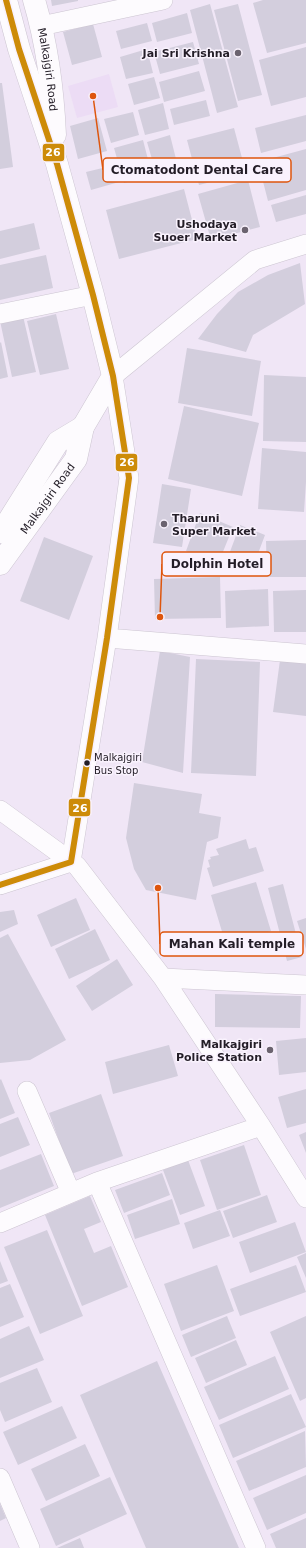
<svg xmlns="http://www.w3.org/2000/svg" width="306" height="1548" viewBox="0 0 306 1548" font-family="'DejaVu Sans',sans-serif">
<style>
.built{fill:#ecdcf5}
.building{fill:#d3cedd}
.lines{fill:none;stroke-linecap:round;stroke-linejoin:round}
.street-casing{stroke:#ccc5d1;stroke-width:20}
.secondary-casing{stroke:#ccc5d1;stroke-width:23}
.street{stroke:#fdfbfe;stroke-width:19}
.secondary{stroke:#fdfbfe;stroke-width:22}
.bus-1-casing{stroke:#f9f2fd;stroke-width:9}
.bus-1{stroke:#cd8b08;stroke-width:6}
.poi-dot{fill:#6b636f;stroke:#f9f2fd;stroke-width:1.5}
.bus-dot{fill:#231d27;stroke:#f9f2fd;stroke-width:1.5}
.labels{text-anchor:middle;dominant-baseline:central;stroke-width:3;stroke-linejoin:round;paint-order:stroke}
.bus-label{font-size:10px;fill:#231d27;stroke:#f9f2fd;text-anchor:start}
.poi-label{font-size:11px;font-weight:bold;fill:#231d27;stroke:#f9f2fd;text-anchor:end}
.street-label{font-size:11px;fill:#231d27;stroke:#f9f2fd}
.leader{fill:none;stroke:#de560d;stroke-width:1.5}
.callout-dot{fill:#de560d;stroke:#f9f2fd;stroke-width:1.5}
.callout{fill:#f9f2fd;stroke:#de560d;stroke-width:1.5}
.callout-label{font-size:12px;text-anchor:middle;font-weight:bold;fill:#231d27}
.line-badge{stroke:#f9f2fd;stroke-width:1.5}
.badge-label{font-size:11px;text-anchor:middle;font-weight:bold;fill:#fff}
</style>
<rect width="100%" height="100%" fill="#f0e6f6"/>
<path class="built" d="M 109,74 L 118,107 L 77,118 L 68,86 Z"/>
<path class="building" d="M 51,0 L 78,0 L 78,1 L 52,6 Z
M 263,0 L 306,0 L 306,43 L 267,53 L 253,3 Z
M 210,4 L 238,107 L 217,113 L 190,10 Z
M 238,4 L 262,95 L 238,101 L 214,10 Z
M 187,13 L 192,33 L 157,42 L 152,23 Z
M 147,23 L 152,41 L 121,49 L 116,31 Z
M 93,24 L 102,57 L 72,65 L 63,32 Z
M 193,42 L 199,64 L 160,74 L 154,52 Z
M 306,47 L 306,97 L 271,106 L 259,60 Z
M 147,49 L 153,73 L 126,79 L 120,57 Z
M 199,71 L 205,91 L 164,102 L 159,82 Z
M 154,77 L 160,98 L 134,105 L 128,84 Z
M 0,83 L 2,83 L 13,167 L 0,169 Z
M 206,100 L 210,116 L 174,125 L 170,109 Z
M 163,103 L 169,129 L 145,135 L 138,110 Z
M 133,112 L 139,135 L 111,143 L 104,119 Z
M 306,115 L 306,141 L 261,153 L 255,128 Z
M 98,118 L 107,151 L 78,159 L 70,126 Z
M 234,128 L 246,173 L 199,185 L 187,140 Z
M 170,135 L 178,167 L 156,173 L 147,142 Z
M 143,140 L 152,175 L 124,183 L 114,148 Z
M 306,149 L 306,190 L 268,201 L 258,162 Z
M 115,165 L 119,182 L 91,190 L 86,172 Z
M 248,180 L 260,227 L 211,240 L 198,194 Z
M 184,189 L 197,239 L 119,259 L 106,210 Z
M 306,195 L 306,214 L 276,222 L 271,205 Z
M 34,223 L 40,249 L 0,259 L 0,231 Z
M 46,255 L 53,288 L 0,300 L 0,265 Z
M 300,263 L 305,304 L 253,335 L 246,352 L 198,339 L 217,314 L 238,292 L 268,275 Z
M 56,314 L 69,369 L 40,375 L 27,321 Z
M 23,316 L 36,372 L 12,377 L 0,321 Z
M 1,342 L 8,377 L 0,379 L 0,343 Z
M 187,348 L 261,361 L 252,416 L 178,403 Z
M 264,375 L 306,377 L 306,442 L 263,441 Z
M 184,406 L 259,423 L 242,496 L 168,479 Z
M 262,448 L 306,452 L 306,482 L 304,512 L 258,509 Z
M 162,484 L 191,489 L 182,547 L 153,543 Z
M 200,513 L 233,527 L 218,564 L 186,551 Z
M 240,525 L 265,535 L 250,575 L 225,565 Z
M 44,537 L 93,556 L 69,620 L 20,601 Z
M 306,540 L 306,577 L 267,577 L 266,541 Z
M 220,577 L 221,618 L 155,619 L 154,579 Z
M 268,589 L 269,626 L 226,628 L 225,591 Z
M 306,590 L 306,632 L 274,632 L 273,591 Z
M 160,651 L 190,657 L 183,773 L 142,762 Z
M 196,659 L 260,662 L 256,776 L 191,773 Z
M 280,660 L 306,663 L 306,716 L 273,712 Z
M 134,783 L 202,794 L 199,813 L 221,817 L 218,838 L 207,842 L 196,900 L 146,890 L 134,869 L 126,838 Z
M 246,839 L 249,849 L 256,847 L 264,871 L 213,887 L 207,868 L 210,867 L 208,860 L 211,859 L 210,857 L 219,855 L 216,849 Z
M 256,882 L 271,931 L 226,945 L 211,895 Z
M 283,884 L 302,957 L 287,961 L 268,888 Z
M 76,898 L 90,930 L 51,947 L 37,915 Z
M 14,910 L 18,924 L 0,932 L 0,912 Z
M 306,918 L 306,949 L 297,921 Z
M 95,929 L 110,960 L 69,979 L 55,949 Z
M 8,934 L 66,1040 L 30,1060 L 0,1063 L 0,938 Z
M 117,959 L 133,985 L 92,1011 L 76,986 Z
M 215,994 L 301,996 L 300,1028 L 215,1027 Z
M 306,1038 L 306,1072 L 279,1075 L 276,1041 Z
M 169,1045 L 178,1076 L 113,1094 L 105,1062 Z
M 1,1079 L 15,1113 L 0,1119 L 0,1080 Z
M 306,1089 L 306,1123 L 287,1128 L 278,1097 Z
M 101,1094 L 123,1156 L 71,1174 L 49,1113 Z
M 18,1117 L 30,1145 L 0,1157 L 0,1124 Z
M 306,1132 L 306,1153 L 299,1135 Z
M 244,1145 L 261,1195 L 217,1210 L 200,1160 Z
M 41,1154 L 54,1186 L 0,1208 L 0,1170 Z
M 188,1160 L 205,1206 L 180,1215 L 163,1170 Z
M 162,1173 L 170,1195 L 124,1213 L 115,1190 Z
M 267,1195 L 277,1222 L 233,1238 L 223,1211 Z
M 90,1196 L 101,1222 L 84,1229 L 94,1253 L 111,1246 L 128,1287 L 82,1306 L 45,1215 Z
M 172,1199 L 180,1224 L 135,1239 L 127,1215 Z
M 220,1210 L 230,1236 L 193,1249 L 184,1223 Z
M 295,1222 L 306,1252 L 250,1273 L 239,1242 Z
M 47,1230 L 83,1316 L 40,1334 L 4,1247 Z
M 306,1253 L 306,1278 L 297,1257 Z
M 0,1261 L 8,1281 L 0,1284 Z
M 217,1265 L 234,1311 L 181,1331 L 164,1284 Z
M 296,1265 L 306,1292 L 240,1316 L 230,1289 Z
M 10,1284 L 24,1317 L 0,1327 L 0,1288 Z
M 227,1316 L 236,1338 L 191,1357 L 182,1335 Z
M 306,1316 L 306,1398 L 300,1401 L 270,1332 Z
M 29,1326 L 44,1360 L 0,1378 L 0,1339 Z
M 236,1340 L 247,1365 L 206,1383 L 195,1358 Z
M 275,1356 L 289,1389 L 219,1420 L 204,1387 Z
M 157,1361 L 239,1548 L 146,1548 L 80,1395 Z
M 37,1368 L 52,1402 L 5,1422 L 0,1410 L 0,1383 Z
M 291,1394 L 306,1427 L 233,1458 L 219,1425 Z
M 62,1406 L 77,1438 L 18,1465 L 3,1432 Z
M 305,1431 L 306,1467 L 249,1491 L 236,1461 Z
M 85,1444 L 100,1476 L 46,1501 L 31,1469 Z
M 306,1475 L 306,1513 L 267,1530 L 253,1498 Z
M 110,1477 L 127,1514 L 56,1546 L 40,1509 Z
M 0,1504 L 6,1518 L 0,1521 Z
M 306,1518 L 306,1548 L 276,1548 L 270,1534 Z
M 80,1538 L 84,1548 L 57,1548 Z"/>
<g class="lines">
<g class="street-casing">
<path id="street" d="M 41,26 L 163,0
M 0,314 L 93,295
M 107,638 L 306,654
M 0,810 L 77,866 L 163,978 L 261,1126 L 306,1198
M 0,885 L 71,862 L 107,638 L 129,478 L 113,376 L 255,260 L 306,244
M 163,978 L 306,985
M 27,1091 L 71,1193
M 97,1182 L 256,1548
M 0,1223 L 97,1182 L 261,1126
M 0,1478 L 30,1548"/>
</g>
<g class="secondary-casing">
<g id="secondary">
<path id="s1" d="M 34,0 C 47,44 53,89 55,135"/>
<path d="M 0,532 L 9,520 L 58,442 L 83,427"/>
<path id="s2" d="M 0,564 L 76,459 L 83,427 L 113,376 L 93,295 L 57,164 L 19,49 L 6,0"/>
</g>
</g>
<use href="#street" class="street"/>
<use href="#secondary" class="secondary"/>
<g class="bus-1-casing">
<path id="bus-1" d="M 0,885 L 71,862 L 107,638 L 129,478 L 113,376 L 93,295 L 57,164 L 19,49 L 6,0"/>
</g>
<use href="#bus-1" class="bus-1"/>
</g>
<g class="poi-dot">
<circle cx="238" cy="53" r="4"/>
<circle cx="245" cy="230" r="4"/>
<circle cx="164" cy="524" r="4"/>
<circle cx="270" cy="1050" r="4"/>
</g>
<circle class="bus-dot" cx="87" cy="763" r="3.5"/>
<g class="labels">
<g class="bus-label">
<text x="94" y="757">Malkajgiri<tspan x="94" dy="13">Bus Stop</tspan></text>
</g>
<g class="poi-label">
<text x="230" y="53">Jai Sri Krishna</text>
<text x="237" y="224">Ushodaya<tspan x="237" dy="13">Suoer Market</tspan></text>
<text x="172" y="518" text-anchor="start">Tharuni<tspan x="172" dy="13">Super Market</tspan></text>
<text x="262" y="1044">Malkajgiri<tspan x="262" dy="13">Police Station</tspan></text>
</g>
<g class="street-label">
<text stroke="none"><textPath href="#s1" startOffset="71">Malkajgiri Road</textPath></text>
<text stroke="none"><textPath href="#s2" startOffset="81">Malkajgiri Road</textPath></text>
</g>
</g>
<path class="leader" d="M93 96L103 170M160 617L162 564M158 888L160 944"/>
<g class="callout-dot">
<circle cx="93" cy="96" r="4"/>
<circle cx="160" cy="617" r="4"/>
<circle cx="158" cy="888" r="4"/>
</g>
<g class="callout">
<rect x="103" y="158" width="188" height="24" rx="4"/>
<rect x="162" y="552" width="109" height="24" rx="4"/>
<rect x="160" y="932" width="143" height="24" rx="4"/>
</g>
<g class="callout-label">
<text x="197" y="174">Ctomatodont Dental Care</text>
<text x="217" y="568">Dolphin Hotel</text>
<text x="232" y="948">Mahan Kali temple</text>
</g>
<g class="line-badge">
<rect x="42" y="143" width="23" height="19" rx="4" fill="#cd8b08"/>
<rect x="115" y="453" width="23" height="19" rx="4" fill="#cd8b08"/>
<rect x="68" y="798" width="23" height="19" rx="4" fill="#cd8b08"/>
</g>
<g class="badge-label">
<text x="53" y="156">26</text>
<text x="127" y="466">26</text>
<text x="80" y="812">26</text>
</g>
</svg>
